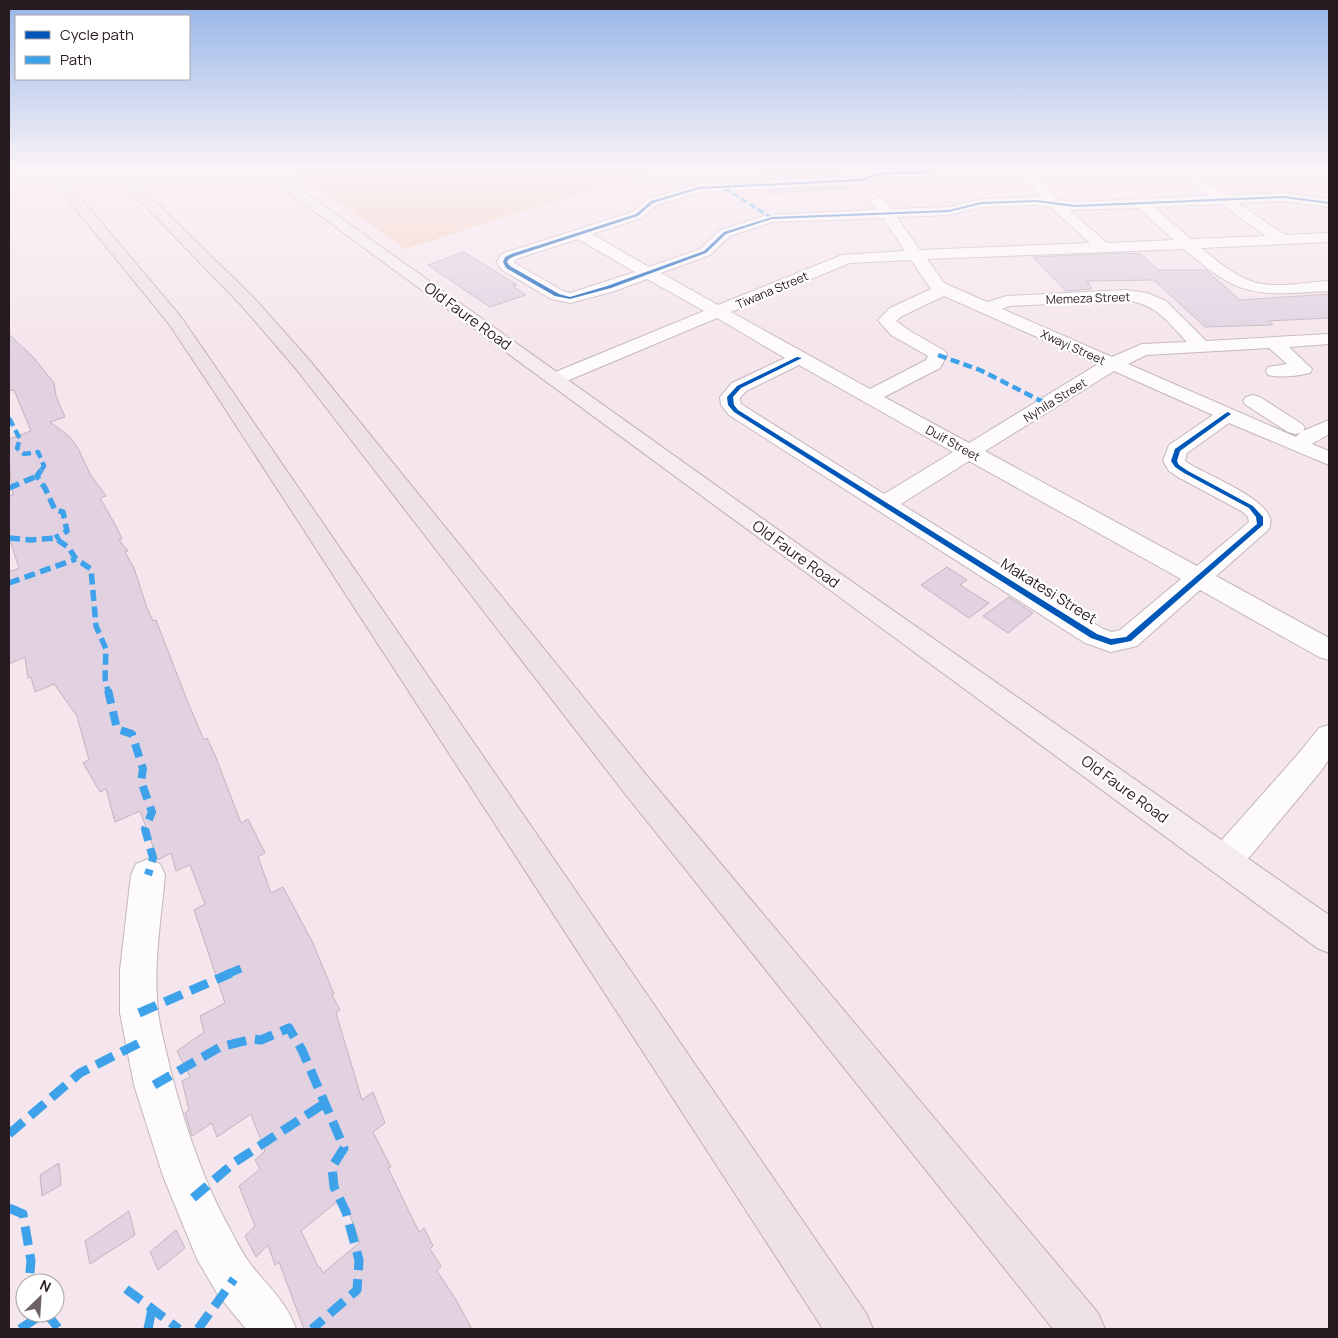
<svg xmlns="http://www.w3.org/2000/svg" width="1338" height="1338" viewBox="0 0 1338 1338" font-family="Manrope,sans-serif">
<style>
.green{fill:#f4cebf}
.building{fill:#e1d1e1;stroke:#c0b5be;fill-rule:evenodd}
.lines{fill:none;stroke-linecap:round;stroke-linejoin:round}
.minor-casing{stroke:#c4b6bd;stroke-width:2}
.major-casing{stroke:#c0aeb2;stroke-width:2}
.highway-casing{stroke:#c0aeb2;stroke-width:2}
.minor{fill:#fefbfc;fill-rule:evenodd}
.major{fill:#f4eced;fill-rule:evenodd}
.highway{fill:#eee2e4;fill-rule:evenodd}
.quiet-far4{stroke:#3ea2ea;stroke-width:3;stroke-dasharray:7 3;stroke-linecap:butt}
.quiet-far3{stroke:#3ea2ea;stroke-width:4.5;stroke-dasharray:9 4.5;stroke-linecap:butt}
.quiet-far2{stroke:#3ea2ea;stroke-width:5.5;stroke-dasharray:11 5.5;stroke-linecap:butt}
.quiet-far1{stroke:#3ea2ea;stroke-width:8;stroke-dasharray:14 8;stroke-linecap:butt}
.quiet{stroke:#3ea2ea;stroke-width:9;stroke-dasharray:19 9;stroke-linecap:butt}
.cycleway-casing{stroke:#fff;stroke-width:3}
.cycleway{fill:#0057b8;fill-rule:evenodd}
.labels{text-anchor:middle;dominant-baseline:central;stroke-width:4.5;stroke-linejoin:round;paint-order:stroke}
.far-street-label{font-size:12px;fill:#271a21;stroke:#fff}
.street-label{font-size:15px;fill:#271a21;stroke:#fff}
</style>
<rect width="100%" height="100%" fill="#f5e5ed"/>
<path class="green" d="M 308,169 L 656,169 L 405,249 L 294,171 Z"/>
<path class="building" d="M 756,169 L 831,169 L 838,175 L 761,179 Z
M 850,186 L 852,188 L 792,192 L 767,193 L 766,191 Z
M 464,252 L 517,285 L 513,286 L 526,295 L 490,307 L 428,265 Z
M 1124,253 L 1141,254 L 1158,270 L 1206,270 L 1240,300 L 1329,294 L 1329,318 L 1268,321 L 1273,325 L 1205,327 L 1154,280 L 1087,281 L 1092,289 L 1066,291 L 1033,257 Z
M 9,334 L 33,357 L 54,383 L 56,396 L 65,417 L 50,422 L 69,436 L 78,448 L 90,474 L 106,496 L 100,498 L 116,526 L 122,539 L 119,540 L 128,551 L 125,552 L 134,568 L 147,608 L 153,621 L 156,620 L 187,700 L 204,740 L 207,738 L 215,755 L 241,823 L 248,819 L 265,853 L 258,857 L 271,893 L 283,887 L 312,941 L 334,994 L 332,995 L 340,1010 L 336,1013 L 362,1100 L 373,1092 L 385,1123 L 373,1132 L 391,1167 L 388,1168 L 419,1232 L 424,1228 L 433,1246 L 430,1249 L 441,1266 L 437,1271 L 455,1298 L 472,1329 L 304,1329 L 279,1262 L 275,1265 L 268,1245 L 256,1257 L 245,1236 L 255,1226 L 239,1186 L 260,1169 L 255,1160 L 265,1151 L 251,1114 L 217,1137 L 212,1123 L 192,1136 L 185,1113 L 189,1110 L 182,1081 L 190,1077 L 177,1051 L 204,1032 L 200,1016 L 225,1003 L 194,910 L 205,904 L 190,865 L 176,871 L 171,853 L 158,860 L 140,811 L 115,822 L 106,789 L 100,792 L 83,763 L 89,760 L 77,716 L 54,684 L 35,692 L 31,677 L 28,678 L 25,657 L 9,664 L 9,572 L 19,568 L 9,537 L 9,496 L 13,495 L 9,464 L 9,439 L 31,431 L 14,390 L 9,391 ZM 343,1197 L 360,1242 L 323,1273 L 320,1267 L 319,1268 L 301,1231 Z
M 947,567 L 967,580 L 960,585 L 989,603 L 969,618 L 921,585 Z
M 1009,597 L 1033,613 L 1008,633 L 983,616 Z
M 59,1163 L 61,1185 L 42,1196 L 40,1175 Z
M 129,1211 L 135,1235 L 90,1264 L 85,1241 Z
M 176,1230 L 185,1248 L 158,1270 L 150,1252 Z"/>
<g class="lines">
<g class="minor-casing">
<path id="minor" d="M 889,169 L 943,169 L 941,172 L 917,177 L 879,178 L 862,184 L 700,192 L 657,205 L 642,218 L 592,234 L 649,267 L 700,249 L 720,230 L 767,215 L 877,210 L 871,201 L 878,197 L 883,198 L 891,209 L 949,207 L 981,199 L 1041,197 L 1015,169 L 1028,169 L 1059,200 L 1075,202 L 1209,196 C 1200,189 1188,178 1177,174 C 1151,166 1123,178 1096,172 L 1095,169 L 1186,169 L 1227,195 L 1284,193 L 1329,199 L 1329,207 L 1284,201 L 1238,203 L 1285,235 L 1329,233 L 1329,242 L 1201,248 C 1217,261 1234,276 1254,282 C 1277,289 1305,282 1329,281 L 1329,291 C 1256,295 1241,299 1184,249 L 927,259 L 944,283 L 987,302 L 1007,296 L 1126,290 L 1147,293 L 1166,301 L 1206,341 L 1329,334 L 1329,344 L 1289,347 L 1312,369 L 1310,373 C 1297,376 1281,378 1268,375 L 1266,371 L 1268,367 L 1287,364 L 1269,348 L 1146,355 L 1128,364 L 1296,437 L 1300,433 L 1295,434 L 1288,432 L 1246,405 L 1243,401 L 1246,397 L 1253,395 L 1260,397 L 1302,424 L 1305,428 L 1303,431 L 1329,420 L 1329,434 L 1312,444 L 1329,451 L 1329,465 L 1229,423 L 1187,453 L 1185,461 C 1203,475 1286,503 1268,530 L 1216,576 L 1329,638 L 1329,660 L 1319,657 L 1200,590 L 1137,646 L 1111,652 L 1085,643 L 729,415 L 721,405 L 720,397 L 732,383 L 785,358 L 717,318 L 562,383 L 555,385 L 548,383 L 545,379 L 548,375 L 704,311 L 647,279 L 615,291 L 570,303 L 551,299 L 502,270 L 497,262 L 501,255 L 507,252 L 632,212 L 647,199 L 699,184 L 860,176 ZM 1221,204 L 1266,236 L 1191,239 L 1154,207 ZM 1036,205 L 1050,207 L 1090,243 L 920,250 L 897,217 L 949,215 L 981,207 ZM 1138,208 L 1174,240 L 1107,243 L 1069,210 ZM 883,218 L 905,251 L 842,255 L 718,305 L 661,273 L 710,255 L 730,236 L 773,222 ZM 578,239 L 635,272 L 570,293 L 563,291 L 513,262 L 519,258 ZM 911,260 L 931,289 L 890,308 L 878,320 L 891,335 L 928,356 L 926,360 L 870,389 L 731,312 L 850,263 ZM 944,296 L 1098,364 L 969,443 L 884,397 L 940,368 L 947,355 L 945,351 L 910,331 L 896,321 L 902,316 ZM 1126,300 C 1157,305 1166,320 1187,342 L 1142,344 L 1112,357 L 1002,309 L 1009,306 ZM 799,365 L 953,452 L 884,494 L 741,404 L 740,398 L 746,391 ZM 1114,371 L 1213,415 L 1169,445 L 1163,461 L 1169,471 L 1178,477 L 1243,512 L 1248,517 L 1249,522 L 1197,566 L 985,451 ZM 969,461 L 1181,579 L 1120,630 L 1112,632 L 1103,629 L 901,504 Z
M 1329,725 L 1329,759 L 1321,771 L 1237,872 L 1225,876 L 1213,872 L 1208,861 L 1213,850 L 1299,753 L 1319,728 Z
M 148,859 L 160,864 L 165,875 C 161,920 153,966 158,1011 C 159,1024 163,1038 166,1051 C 179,1108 201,1178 230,1229 C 236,1241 243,1254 251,1265 C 268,1286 287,1303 296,1329 L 246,1329 L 218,1295 L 197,1259 L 163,1176 L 134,1085 L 120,1013 L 120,970 L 131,875 L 136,864 Z"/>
</g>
<g class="major-casing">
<path id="major" d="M 257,169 L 272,169 L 801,546 L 1329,915 L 1329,953 L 1317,948 Z"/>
</g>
<g class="highway-casing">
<path id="highway" d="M 43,169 L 56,169 L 181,317 L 866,1313 L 873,1329 L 823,1329 L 213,390 L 169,324 Z
M 109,169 L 122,169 L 253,297 L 311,362 L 648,777 L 1098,1313 L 1105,1329 L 1053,1329 L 626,795 L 297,370 L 241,305 Z"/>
</g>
<use href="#minor" class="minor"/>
<use href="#major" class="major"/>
<use href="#highway" class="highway"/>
<path class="quiet-far4" d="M 724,188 L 772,218"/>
<path class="quiet-far3" d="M 938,355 L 980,370 L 1047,404
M 9,418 L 20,439 L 17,448 L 24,454 L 38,452 L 44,466 L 40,472"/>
<path class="quiet-far2" d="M 41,470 L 37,476 L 45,488 L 55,510 L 63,512 L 67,531 L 55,538
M 9,488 L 37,476
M 9,538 L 31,540 L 55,538 L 68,547 L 76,559 L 91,569 L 96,626 L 106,649 L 105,678 L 108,691
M 9,583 L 76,559"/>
<path class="quiet-far1" d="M 108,690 L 117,729 L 132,734 L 143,769 L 141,781 L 152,812 L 145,829 L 153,858 L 148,875
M 228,974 L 244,967"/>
<path class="quiet" d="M 139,1013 L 231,973
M 154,1085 L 220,1047 L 253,1039 L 261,1040 L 289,1028 L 302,1050 L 344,1148 L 332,1167 L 334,1187 L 346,1212 L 359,1260 L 357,1290 L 312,1329
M 9,1134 L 80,1073 L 145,1040
M 193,1198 L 235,1162 L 325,1103
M 9,1208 L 23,1214 L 31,1261 L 29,1283
M 126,1289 L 179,1329
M 46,1313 L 59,1329
M 20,1329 L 44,1313
M 148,1329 L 152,1309
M 198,1329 L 234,1279"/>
<g class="cycleway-casing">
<path id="cycleway" d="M 933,169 L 938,169 C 920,177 900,172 881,175 C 874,176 868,179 862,181 L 699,189 L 653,203 L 638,216 L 515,256 L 509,259 L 507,262 L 510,266 L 559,294 L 570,297 L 607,286 L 704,251 L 724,232 L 772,217 L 949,210 L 981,202 L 1036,200 L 1075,205 L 1284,196 L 1329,202 L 1329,204 L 1284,198 L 1075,207 L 1036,202 L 981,204 L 949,212 L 772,219 L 726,234 L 706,253 L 611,288 L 570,299 L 555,296 L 506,268 L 503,262 L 505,257 L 511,254 L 636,214 L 651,201 L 699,187 L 861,179 C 885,168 909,175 933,169 Z
M 797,357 L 802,358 L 741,388 L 733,397 L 734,405 L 738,410 L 1097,634 L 1111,639 L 1126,637 L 1257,524 L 1256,517 L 1249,508 L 1184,473 L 1175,467 L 1171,461 L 1175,449 L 1226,413 L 1228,412 L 1231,414 L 1180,451 L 1177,461 L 1179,465 L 1188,471 L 1253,506 L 1263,517 L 1263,525 L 1131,641 L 1111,645 L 1091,638 L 734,412 L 728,405 L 727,397 L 737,386 Z"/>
</g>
<use href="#cycleway" class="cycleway"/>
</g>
<linearGradient id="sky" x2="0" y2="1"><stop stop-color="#96b5e8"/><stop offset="0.47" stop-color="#faf3f7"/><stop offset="1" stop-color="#faf3f7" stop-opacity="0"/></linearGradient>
<rect width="1338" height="356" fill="url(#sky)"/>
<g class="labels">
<g class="far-street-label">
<text transform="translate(772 290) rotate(-23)">Tiwana Street</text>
<text transform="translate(1088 298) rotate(-2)">Memeza Street</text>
<text transform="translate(1073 347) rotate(24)">Xwayi Street</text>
<text transform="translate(1055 400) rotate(-32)">Nyhila Street</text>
<text transform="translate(953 443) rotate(29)">Duif Street</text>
</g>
<g class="street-label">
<text transform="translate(468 316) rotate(36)">Old Faure Road</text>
<text transform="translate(796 554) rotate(36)">Old Faure Road</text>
<text transform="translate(1049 591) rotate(32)">Makatesi Street</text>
<text transform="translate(1125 789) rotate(36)">Old Faure Road</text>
</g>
</g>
<rect width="1338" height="1338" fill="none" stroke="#271a21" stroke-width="20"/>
<rect x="15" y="15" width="175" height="65" fill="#ffffff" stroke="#a9a3a6"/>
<rect x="25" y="31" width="25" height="8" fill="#0057b8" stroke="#a9a3a6"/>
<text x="60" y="40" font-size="15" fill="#271a21">Cycle path</text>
<rect x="25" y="56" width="25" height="8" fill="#3ea2ea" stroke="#a9a3a6"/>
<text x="60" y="65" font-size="15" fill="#271a21">Path</text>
<g transform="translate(40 1298) rotate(25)"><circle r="24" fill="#ffffff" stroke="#a9a3a6"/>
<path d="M0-4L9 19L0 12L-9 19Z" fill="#6f6168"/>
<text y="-8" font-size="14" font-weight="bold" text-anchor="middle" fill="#271a21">N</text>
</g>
</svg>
